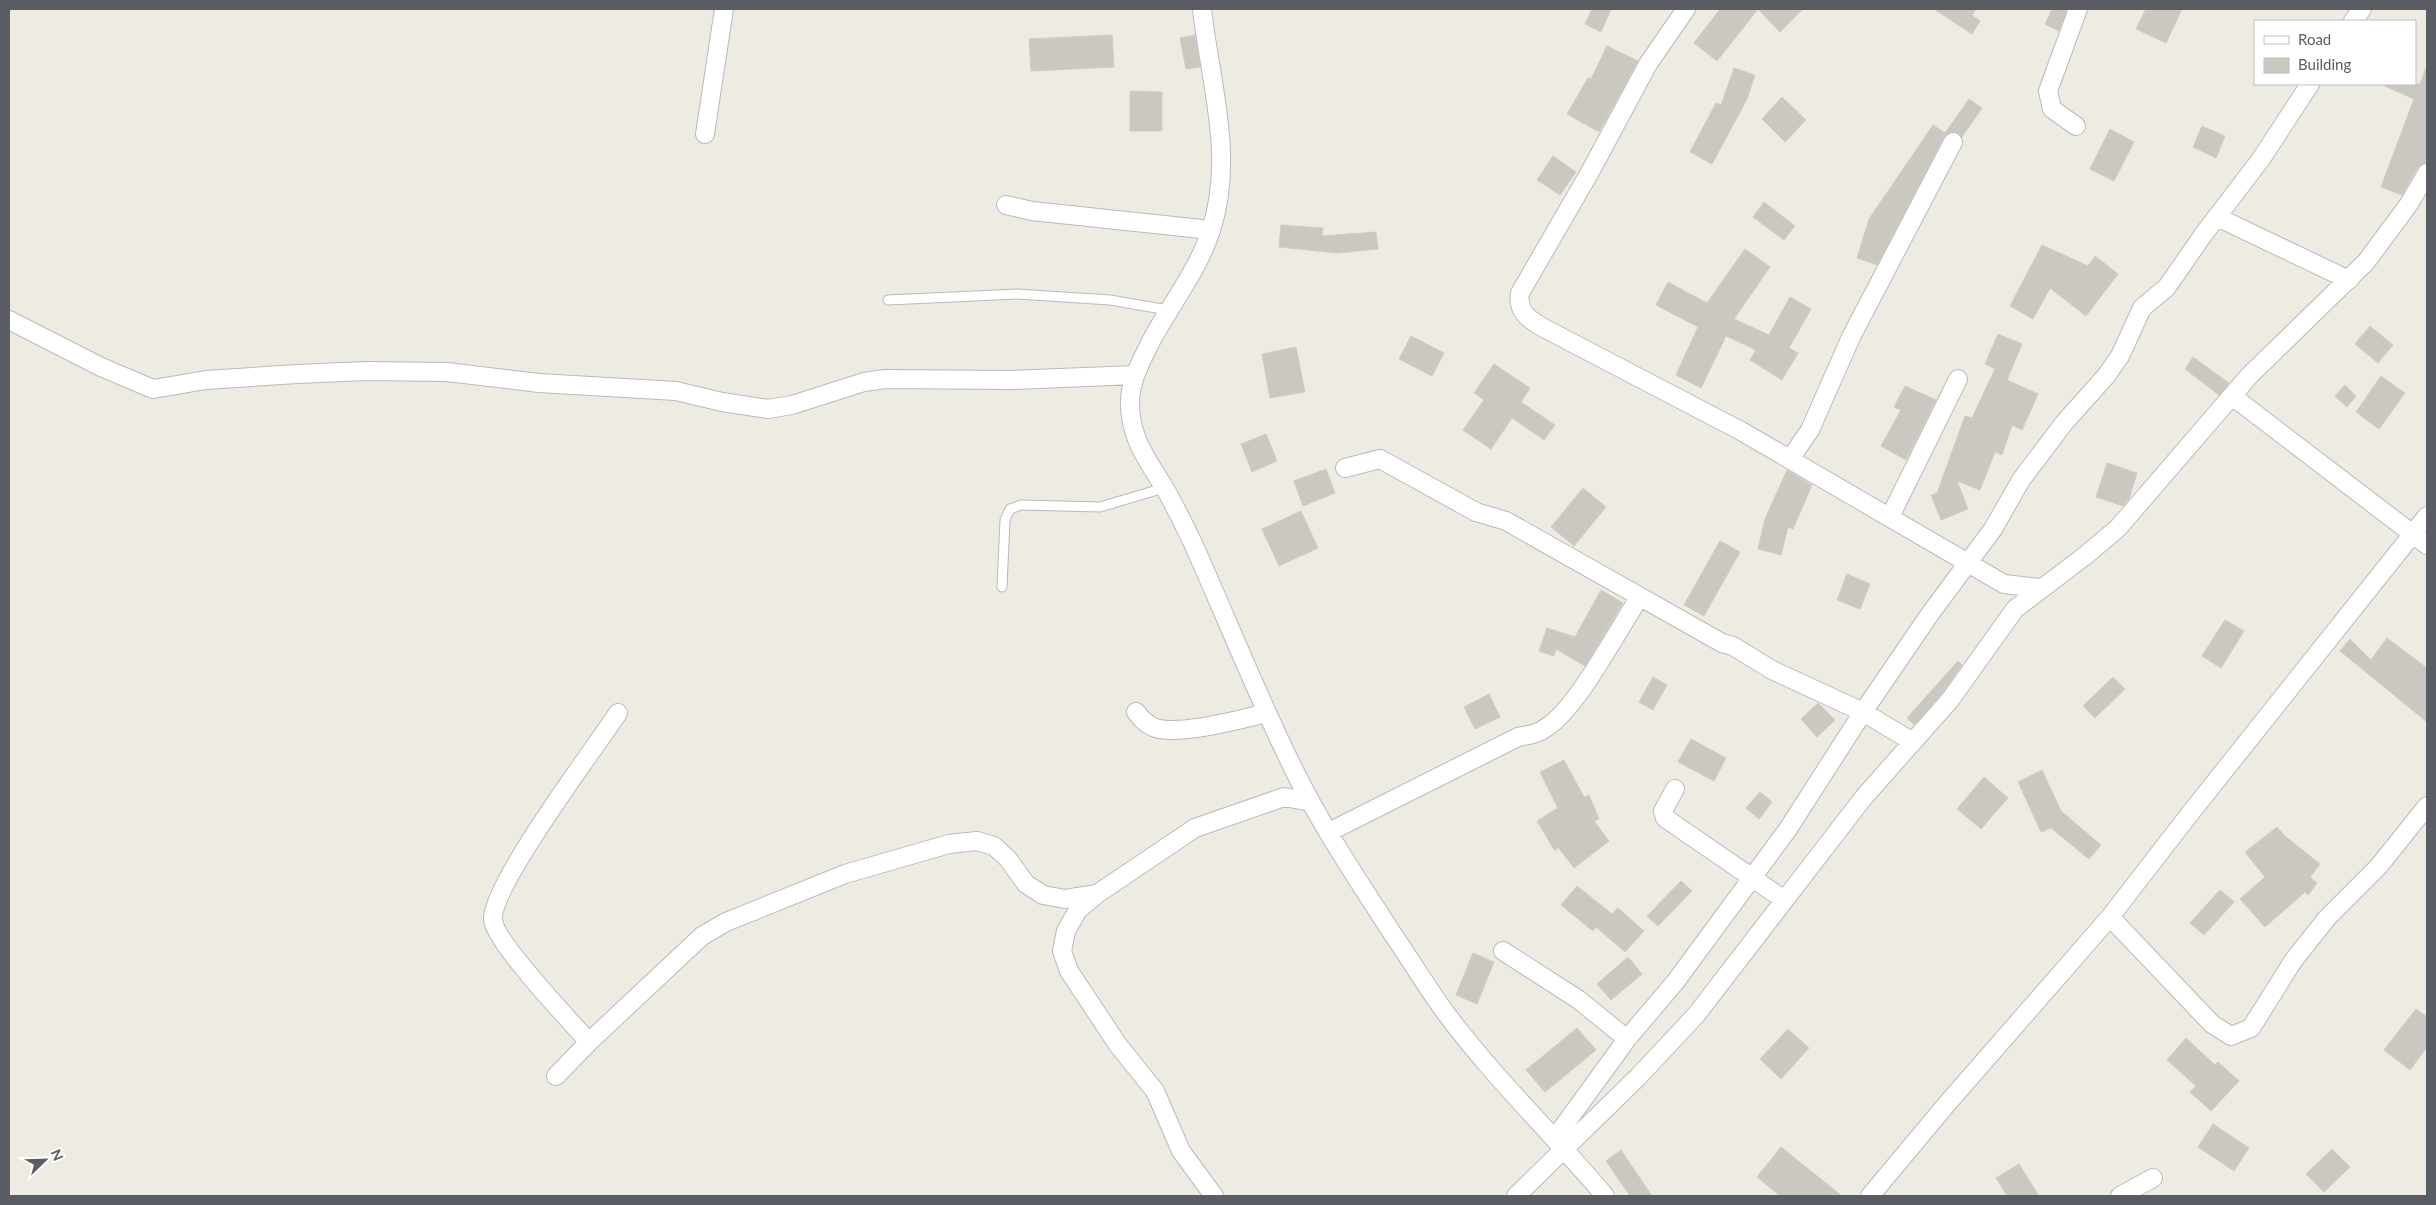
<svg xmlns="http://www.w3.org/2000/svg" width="2436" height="1205" viewBox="0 0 2436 1205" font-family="Lato,sans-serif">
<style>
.building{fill:#cbc8c1;stroke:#d3cdc0}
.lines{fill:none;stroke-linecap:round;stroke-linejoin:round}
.service-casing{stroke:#b7babf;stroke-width:11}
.minor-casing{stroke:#b7babf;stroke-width:20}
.service{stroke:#fff;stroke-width:9}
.minor{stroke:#fff;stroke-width:18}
</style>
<rect width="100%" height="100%" fill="#eeebe2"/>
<path class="building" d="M 1592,9 L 1611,9 L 1601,32 L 1585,24 Z
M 1720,9 L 1758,9 L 1717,61 L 1694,43 Z
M 1758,9 L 1803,9 L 1780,32 Z
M 1934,9 L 1976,9 L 1972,15 L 1980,21 L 1972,34 Z
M 2052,9 L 2067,9 L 2059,31 L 2045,24 Z
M 2146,9 L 2182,9 L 2166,43 L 2136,29 Z
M 1112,35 L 1114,67 L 1031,71 L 1029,39 Z
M 1195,35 L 1200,67 L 1186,69 L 1180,38 Z
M 1607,46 L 1638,61 L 1599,132 L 1567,114 L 1588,78 L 1591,79 Z
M 1734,68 L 1755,75 L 1747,99 L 1712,164 L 1690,152 L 1716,103 L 1721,105 Z
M 2426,68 L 2427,162 L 2418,167 L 2402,195 L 2381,187 L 2414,99 L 2380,84 L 2420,84 Z
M 1130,91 L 1162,92 L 1162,131 L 1130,131 Z
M 1782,97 L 1806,120 L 1785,142 L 1762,119 Z
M 1969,99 L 1982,108 L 1962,137 L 1953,131 L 1944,137 L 1877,265 L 1857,258 L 1869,219 L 1933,125 L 1945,133 Z
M 2202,126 L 2225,136 L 2216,158 L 2193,147 Z
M 2110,129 L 2134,142 L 2114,181 L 2090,169 Z
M 1553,156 L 1576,172 L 1560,195 L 1537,180 Z
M 1764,202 L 1795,226 L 1784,240 L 1753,217 Z
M 1281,225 L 1323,228 L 1322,236 L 1376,232 L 1378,249 L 1337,253 L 1279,247 Z
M 2042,245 L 2088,266 L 2095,256 L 2118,274 L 2086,316 L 2050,288 L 2033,319 L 2010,306 Z
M 1745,249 L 1770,267 L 1734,319 L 1769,335 L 1790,297 L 1811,309 L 1789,348 L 1798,353 L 1782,380 L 1750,360 L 1756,350 L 1726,336 L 1701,388 L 1676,375 L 1698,327 L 1656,305 L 1668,282 L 1707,303 Z
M 2370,326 L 2393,345 L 2378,363 L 2355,344 Z
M 1998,334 L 2022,344 L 2007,380 L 2038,394 L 2022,430 L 2012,425 L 2002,455 L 1995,452 L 1980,490 L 1957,481 L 1968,509 L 1941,520 L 1931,495 L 1937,493 L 1965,416 L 1972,418 L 1995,369 L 1985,364 Z
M 1411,336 L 1444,353 L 1432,376 L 1399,359 Z
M 1296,347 L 1305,392 L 1270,398 L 1262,354 Z
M 2193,357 L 2229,383 L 2219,395 L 2185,369 Z
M 1494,364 L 1530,388 L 1521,402 L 1555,425 L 1544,440 L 1512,418 L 1491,449 L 1463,430 L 1484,400 L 1474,393 Z
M 2381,376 L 2405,393 L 2379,429 L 2356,412 Z
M 2345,385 L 2356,396 L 2347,407 L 2335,396 Z
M 1905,386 L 1936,400 L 1906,460 L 1881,446 L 1901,410 L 1894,407 Z
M 1266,434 L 1277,461 L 1252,472 L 1241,444 Z
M 2107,463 L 2137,473 L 2129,499 L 2123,506 L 2096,497 Z
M 1326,469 L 1335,493 L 1303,506 L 1294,481 Z
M 1787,470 L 1812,485 L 1793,529 L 1788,527 L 1781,555 L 1758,549 L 1765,519 Z
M 1583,488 L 1606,507 L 1574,546 L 1551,527 Z
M 1301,511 L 1318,548 L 1279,566 L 1262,529 Z
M 1720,541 L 1740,552 L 1704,616 L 1684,605 Z
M 1847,574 L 1870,584 L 1860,609 L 1837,600 Z
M 1601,590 L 1623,603 L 1585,666 L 1556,649 L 1554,656 L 1539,651 L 1547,628 L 1575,637 Z
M 2225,620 L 2244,631 L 2221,668 L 2202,656 Z
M 2387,638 L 2427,668 L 2427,722 L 2340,651 L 2350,639 L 2371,660 Z
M 1958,661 L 1962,665 L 1942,693 L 1914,725 L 1907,718 Z
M 1653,677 L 1667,685 L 1653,710 L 1639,702 Z
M 2113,677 L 2125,689 L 2095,718 L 2083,706 Z
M 1489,694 L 1500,717 L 1475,729 L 1464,707 Z
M 1818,703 L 1835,720 L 1817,737 L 1801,719 Z
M 1691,739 L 1726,758 L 1714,781 L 1678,762 Z
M 1564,760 L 1584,797 L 1589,795 L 1599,819 L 1594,821 L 1609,841 L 1574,868 L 1558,847 L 1555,851 L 1537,821 L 1558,808 L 1540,772 Z
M 2042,770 L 2061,811 L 2101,845 L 2089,859 L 2051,828 L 2041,832 L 2018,782 Z
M 1984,777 L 2008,798 L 1981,829 L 1957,809 Z
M 1760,792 L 1772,802 L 1759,819 L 1746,808 Z
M 2277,827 L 2285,836 L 2320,864 L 2310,877 L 2317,883 L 2308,895 L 2305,892 L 2265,927 L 2240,899 L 2265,877 L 2245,852 Z
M 1681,881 L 1692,891 L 1658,926 L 1647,916 Z
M 1577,886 L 1612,914 L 1618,908 L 1644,931 L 1625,952 L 1596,927 L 1593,931 L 1561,905 Z
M 2220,890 L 2234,902 L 2204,935 L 2190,923 Z
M 1473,953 L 1494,962 L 1477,1004 L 1456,995 Z
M 1628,957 L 1642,974 L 1611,1000 L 1597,984 Z
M 2416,1009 L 2427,1017 L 2427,1047 L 2410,1070 L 2384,1050 Z
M 1577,1028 L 1596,1050 L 1545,1092 L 1526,1070 Z
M 1788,1029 L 1809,1048 L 1781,1079 L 1760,1059 Z
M 2186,1038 L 2215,1065 L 2218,1062 L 2239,1081 L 2211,1111 L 2190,1092 L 2196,1086 L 2167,1060 Z
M 2213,1124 L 2249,1148 L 2234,1171 L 2198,1147 Z
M 1781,1147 L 1842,1196 L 1780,1196 L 1757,1177 Z
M 2332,1149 L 2350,1167 L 2324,1192 L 2306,1174 Z
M 1621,1150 L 1652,1196 L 1630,1196 L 1606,1161 Z
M 2019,1164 L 2039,1196 L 2007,1196 L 1996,1178 Z"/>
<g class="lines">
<g class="service-casing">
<path id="service" d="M 888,300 L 1017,294 L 1110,300 L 1168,310
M 1002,587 L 1005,520 L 1010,509 L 1021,505 L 1100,507 L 1164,488"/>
</g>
<g class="minor-casing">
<path id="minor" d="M 1202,9 C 1210,82 1235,157 1211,230 C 1198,271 1170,305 1150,343 C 1141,362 1131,379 1130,400 C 1129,436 1146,458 1164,487 C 1174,504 1183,523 1192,541 C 1226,617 1257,695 1294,770 C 1322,827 1358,880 1392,933 C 1410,959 1426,986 1445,1012 C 1493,1077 1553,1134 1605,1196
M 1686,9 L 1648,64 L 1590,172 L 1520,293 C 1517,310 1527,318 1540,326 L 1741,431 L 2004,584 L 2040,588
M 2353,21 L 2362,9
M 2076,126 L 2052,109 L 2048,91 L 2078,9
M 705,134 L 724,9
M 1006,205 L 1032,211 L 1211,230
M 2217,217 L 2349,280
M 9,320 L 101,367 L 153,389 L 206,380 L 297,374 L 366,371 L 447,372 L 539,383 L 676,391 L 722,402 L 768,409 L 792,405 L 864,382 L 885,379 L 1013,380 L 1134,375
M 2232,396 L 2427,545
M 1790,459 L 1810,430 L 1851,337 L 1953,142
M 1345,468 L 1380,459 L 1476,512 L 1506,521 L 1722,643 L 1733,646 L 1772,670 L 1863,712 L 1913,742
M 1890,517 L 1958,379
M 1136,712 C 1141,718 1145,724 1153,727 C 1176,737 1241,719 1267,713
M 1675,789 L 1663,811 L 1665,818 L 1783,899
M 1329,832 L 1518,737 C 1529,735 1538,734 1547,727 C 1577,708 1618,630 1639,598
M 2110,917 L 2212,1024 L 2231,1036 L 2251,1028 L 2293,961 L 2327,918 L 2379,866 L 2427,806
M 1503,951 L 1579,1000 L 1627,1039
M 589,1042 C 571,1022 495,942 493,920 C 490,887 595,748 618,713
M 556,1076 L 589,1042 L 702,936 L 726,922 L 845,874 L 949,844 L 977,841 L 994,846 L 1008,859 L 1026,884 L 1043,895 L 1065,899 L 1097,894
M 1555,1138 L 1627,1039 L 1676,981 L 1788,829 L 1863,712 L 1930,614 L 1993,529 L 2021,480 L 2064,423 L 2106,376 L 2120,356 L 2142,308 L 2167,287 L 2203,235 L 2261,159 L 2310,84
M 1214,1196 L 1181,1151 L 1155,1091 L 1118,1045 L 1069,971 L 1062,951 L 1066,931 L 1078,910 L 1097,894 L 1195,828 L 1284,797 L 1311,802
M 1516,1196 L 1638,1077 L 1696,1015 L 1864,797 L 1950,700 L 2015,609 L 2086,555 L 2118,528 L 2249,376 L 2366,262 L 2409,204 L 2427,173
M 1870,1196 L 1946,1105 L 2110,917 L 2192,811 L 2427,516
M 2120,1196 L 2153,1178"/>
</g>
<use href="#service" class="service"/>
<use href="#minor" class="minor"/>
</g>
<rect width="2436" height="1205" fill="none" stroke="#5a5e64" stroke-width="20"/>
<rect x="2254" y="20" width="162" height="65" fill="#ffffff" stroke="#bdbfc1"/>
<rect x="2264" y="36" width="25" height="8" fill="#ffffff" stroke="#bdbfc1"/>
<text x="2298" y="45" font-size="15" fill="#5a5e64">Road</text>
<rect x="2264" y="58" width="25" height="15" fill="#cbc8c1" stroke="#bdbfc1"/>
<text x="2298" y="70" font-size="15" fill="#5a5e64">Building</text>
<g transform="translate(45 1160) rotate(67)" stroke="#ffffff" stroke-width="4" paint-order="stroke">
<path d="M0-4L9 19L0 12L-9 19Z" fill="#5a5e64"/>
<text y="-8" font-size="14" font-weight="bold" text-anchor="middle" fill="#5a5e64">N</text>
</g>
</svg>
